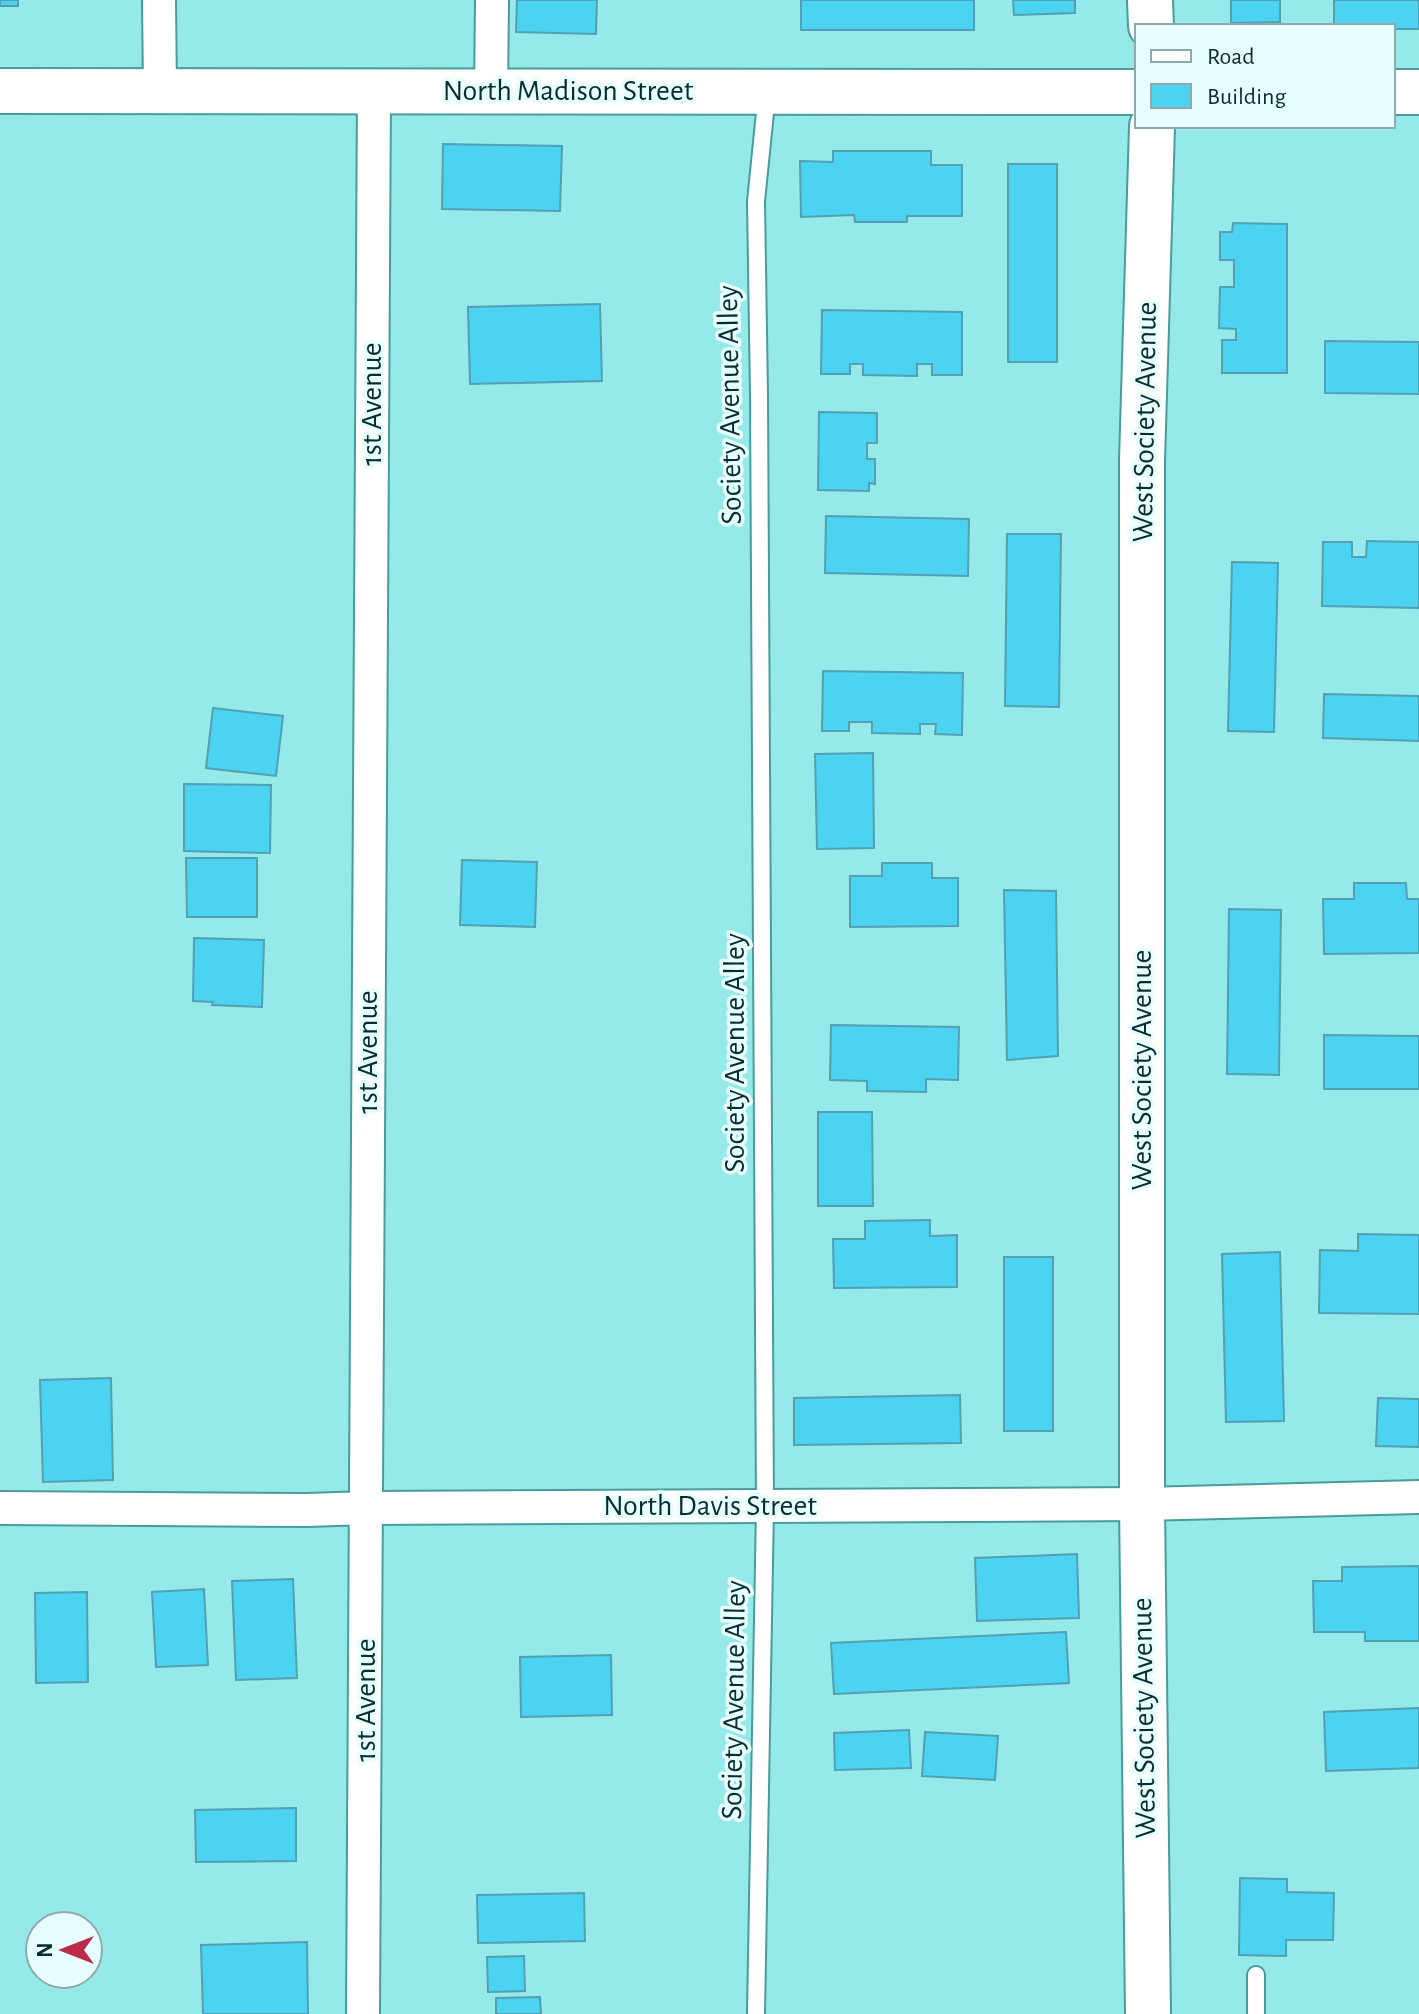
<svg xmlns="http://www.w3.org/2000/svg" width="1419" height="2014" viewBox="0 0 1419 2014" font-family="'Alegreya Sans',sans-serif">
<style>
.building{fill:#4bd3f1;stroke:#52a0b3;stroke-width:2}
.lines{fill:none;stroke-linecap:round;stroke-linejoin:round}
.lane-casing{stroke:#479c9c;stroke-width:20}
.street-casing{stroke:#479c9c;stroke-width:36}
.secondary-casing{stroke:#479c9c;stroke-width:48}
.lane{stroke:#fff;stroke-width:16}
.street{stroke:#fff;stroke-width:32}
.secondary{stroke:#fff;stroke-width:44}
.labels{text-anchor:middle;dominant-baseline:central;stroke-width:7;stroke-linejoin:round;paint-order:stroke}
.street-label{font-size:30px;fill:#082d2e;stroke:#e7fefe}
</style>
<rect width="100%" height="100%" fill="#95e9e9"/>
<path class="building" d="M 0,0 L 18,0 L 18,6 L 0,6 Z
M 517,0 L 597,0 L 596,34 L 516,32 Z
M 801,0 L 974,0 L 974,30 L 801,30 Z
M 1013,0 L 1075,0 L 1075,13 L 1014,15 Z
M 1231,0 L 1280,0 L 1280,22 L 1231,23 Z
M 1334,0 L 1419,0 L 1419,29 L 1393,29 L 1393,26 L 1334,26 Z
M 443,144 L 562,146 L 560,211 L 442,209 Z
M 833,151 L 931,151 L 931,165 L 962,165 L 962,216 L 907,216 L 907,222 L 855,222 L 854,215 L 801,217 L 800,161 L 833,162 Z
M 1008,164 L 1057,164 L 1057,362 L 1008,362 Z
M 1233,223 L 1287,224 L 1287,373 L 1222,373 L 1222,340 L 1236,340 L 1236,329 L 1219,328 L 1220,287 L 1234,287 L 1234,260 L 1220,260 L 1220,232 L 1232,232 Z
M 600,304 L 602,381 L 470,384 L 468,307 Z
M 822,310 L 962,312 L 962,375 L 932,375 L 932,364 L 917,364 L 917,376 L 863,375 L 863,364 L 850,364 L 850,374 L 821,374 Z
M 1325,341 L 1419,342 L 1419,394 L 1325,393 Z
M 819,412 L 877,413 L 877,443 L 867,443 L 867,459 L 875,459 L 875,484 L 869,483 L 869,491 L 818,490 Z
M 826,516 L 969,519 L 968,576 L 825,573 Z
M 1007,534 L 1061,534 L 1059,707 L 1005,706 Z
M 1367,541 L 1419,542 L 1419,608 L 1322,606 L 1323,542 L 1352,542 L 1352,557 L 1366,557 Z
M 1232,562 L 1278,563 L 1274,732 L 1228,731 Z
M 823,671 L 963,673 L 962,735 L 935,734 L 936,724 L 920,724 L 920,734 L 872,733 L 872,722 L 849,722 L 849,731 L 822,731 Z
M 1324,694 L 1419,696 L 1419,741 L 1323,738 Z
M 213,708 L 283,716 L 276,776 L 206,768 Z
M 873,753 L 874,848 L 817,849 L 815,754 Z
M 184,784 L 271,785 L 270,853 L 184,851 Z
M 186,858 L 257,858 L 257,917 L 187,917 Z
M 462,860 L 537,862 L 535,927 L 460,925 Z
M 882,863 L 932,863 L 932,878 L 958,878 L 958,926 L 850,927 L 850,876 L 882,876 Z
M 1354,883 L 1406,883 L 1407,899 L 1419,899 L 1419,953 L 1324,954 L 1323,899 L 1354,899 Z
M 1004,890 L 1056,891 L 1058,1056 L 1007,1060 Z
M 1229,909 L 1281,910 L 1279,1075 L 1227,1074 Z
M 194,938 L 264,940 L 262,1007 L 212,1005 L 213,1002 L 193,1001 Z
M 831,1025 L 959,1027 L 958,1080 L 926,1079 L 926,1092 L 867,1091 L 867,1081 L 830,1080 Z
M 1324,1035 L 1419,1036 L 1419,1089 L 1324,1089 Z
M 818,1112 L 872,1112 L 873,1206 L 818,1206 Z
M 930,1220 L 930,1236 L 957,1235 L 957,1287 L 834,1288 L 833,1239 L 865,1239 L 865,1221 Z
M 1358,1234 L 1419,1235 L 1419,1314 L 1319,1313 L 1320,1250 L 1358,1251 Z
M 1280,1252 L 1284,1421 L 1226,1422 L 1222,1254 Z
M 1004,1257 L 1053,1257 L 1053,1431 L 1004,1431 Z
M 111,1378 L 113,1480 L 43,1482 L 40,1380 Z
M 960,1395 L 961,1443 L 794,1445 L 794,1398 Z
M 1378,1398 L 1419,1399 L 1419,1447 L 1376,1446 Z
M 1077,1554 L 1079,1618 L 977,1621 L 975,1558 Z
M 1419,1566 L 1419,1641 L 1365,1641 L 1365,1632 L 1314,1632 L 1313,1581 L 1342,1581 L 1342,1567 Z
M 293,1579 L 297,1678 L 236,1680 L 232,1581 Z
M 204,1589 L 208,1665 L 156,1667 L 152,1592 Z
M 87,1592 L 88,1682 L 36,1683 L 35,1593 Z
M 1066,1632 L 1069,1683 L 834,1694 L 831,1643 Z
M 611,1655 L 612,1715 L 521,1717 L 520,1657 Z
M 1419,1708 L 1419,1768 L 1326,1771 L 1324,1712 Z
M 909,1730 L 911,1768 L 835,1770 L 834,1733 Z
M 925,1732 L 998,1736 L 995,1780 L 922,1776 Z
M 296,1808 L 296,1861 L 196,1862 L 195,1810 Z
M 1240,1878 L 1287,1879 L 1287,1892 L 1334,1893 L 1333,1940 L 1286,1940 L 1286,1956 L 1239,1955 Z
M 584,1893 L 585,1941 L 478,1943 L 477,1895 Z
M 307,1942 L 308,2014 L 203,2014 L 201,1945 Z
M 524,1956 L 525,1991 L 488,1992 L 487,1957 Z
M 540,1997 L 541,2014 L 496,2014 L 496,1998 Z"/>
<g class="lines">
<g class="lane-casing">
<path id="lane" d="M 1256,1975 L 1256,2014
M 756,2014 L 765,1506 L 759,395 L 756,201 L 767,93"/>
</g>
<g class="street-casing">
<path id="street" d="M 159,0 L 160,91
M 491,91 L 492,0
M 0,1508 L 307,1510 L 367,1508 L 1142,1504 L 1419,1497
M 363,2014 L 374,91"/>
</g>
<g class="secondary-casing">
<path id="secondary" d="M 1150,0 L 1151,26
M 0,91 L 1137,92
M 1393,92 L 1419,92
M 1148,2014 L 1142,1504 L 1142,461 L 1152,126"/>
</g>
<use href="#lane" class="lane"/>
<use href="#street" class="street"/>
<use href="#secondary" class="secondary"/>
</g>
<g class="labels">
<g class="street-label">
<text x="568" y="91">North Madison Street</text>
<text transform="translate(372 404) rotate(-90)">1st Avenue</text>
<text transform="translate(730 405) rotate(-91)">Society Avenue Alley</text>
<text transform="translate(1145 422) rotate(-89)">West Society Avenue</text>
<text transform="translate(368 1052) rotate(-90)">1st Avenue</text>
<text transform="translate(735 1053) rotate(-90)">Society Avenue Alley</text>
<text transform="translate(1142 1070) rotate(-90)">West Society Avenue</text>
<text x="710" y="1506">North Davis Street</text>
<text transform="translate(366 1700) rotate(-90)">1st Avenue</text>
<text transform="translate(734 1700) rotate(-89)">Society Avenue Alley</text>
<text transform="translate(1144 1718) rotate(-91)">West Society Avenue</text>
</g>
</g>
<rect x="1135" y="24" width="260" height="104" fill="#e7fefe" stroke="#8eaaab" stroke-width="2"/>
<rect x="1151" y="50" width="40" height="12" fill="#ffffff" stroke="#8eaaab" stroke-width="2"/>
<text x="1207" y="64" font-size="24" fill="#082d2e">Road</text>
<rect x="1151" y="84" width="40" height="24" fill="#4bd3f1" stroke="#8eaaab" stroke-width="2"/>
<text x="1207" y="104" font-size="24" fill="#082d2e">Building</text>
<g transform="translate(64 1950) rotate(270)"><circle r="38" fill="#e7fefe" stroke="#8eaaab" stroke-width="2"/>
<path d="M0-6L14 30L0 20L-14 30Z" fill="#bc2b47"/>
<text y="-12" font-size="22" font-weight="bold" text-anchor="middle" fill="#082d2e">N</text>
</g>
</svg>
